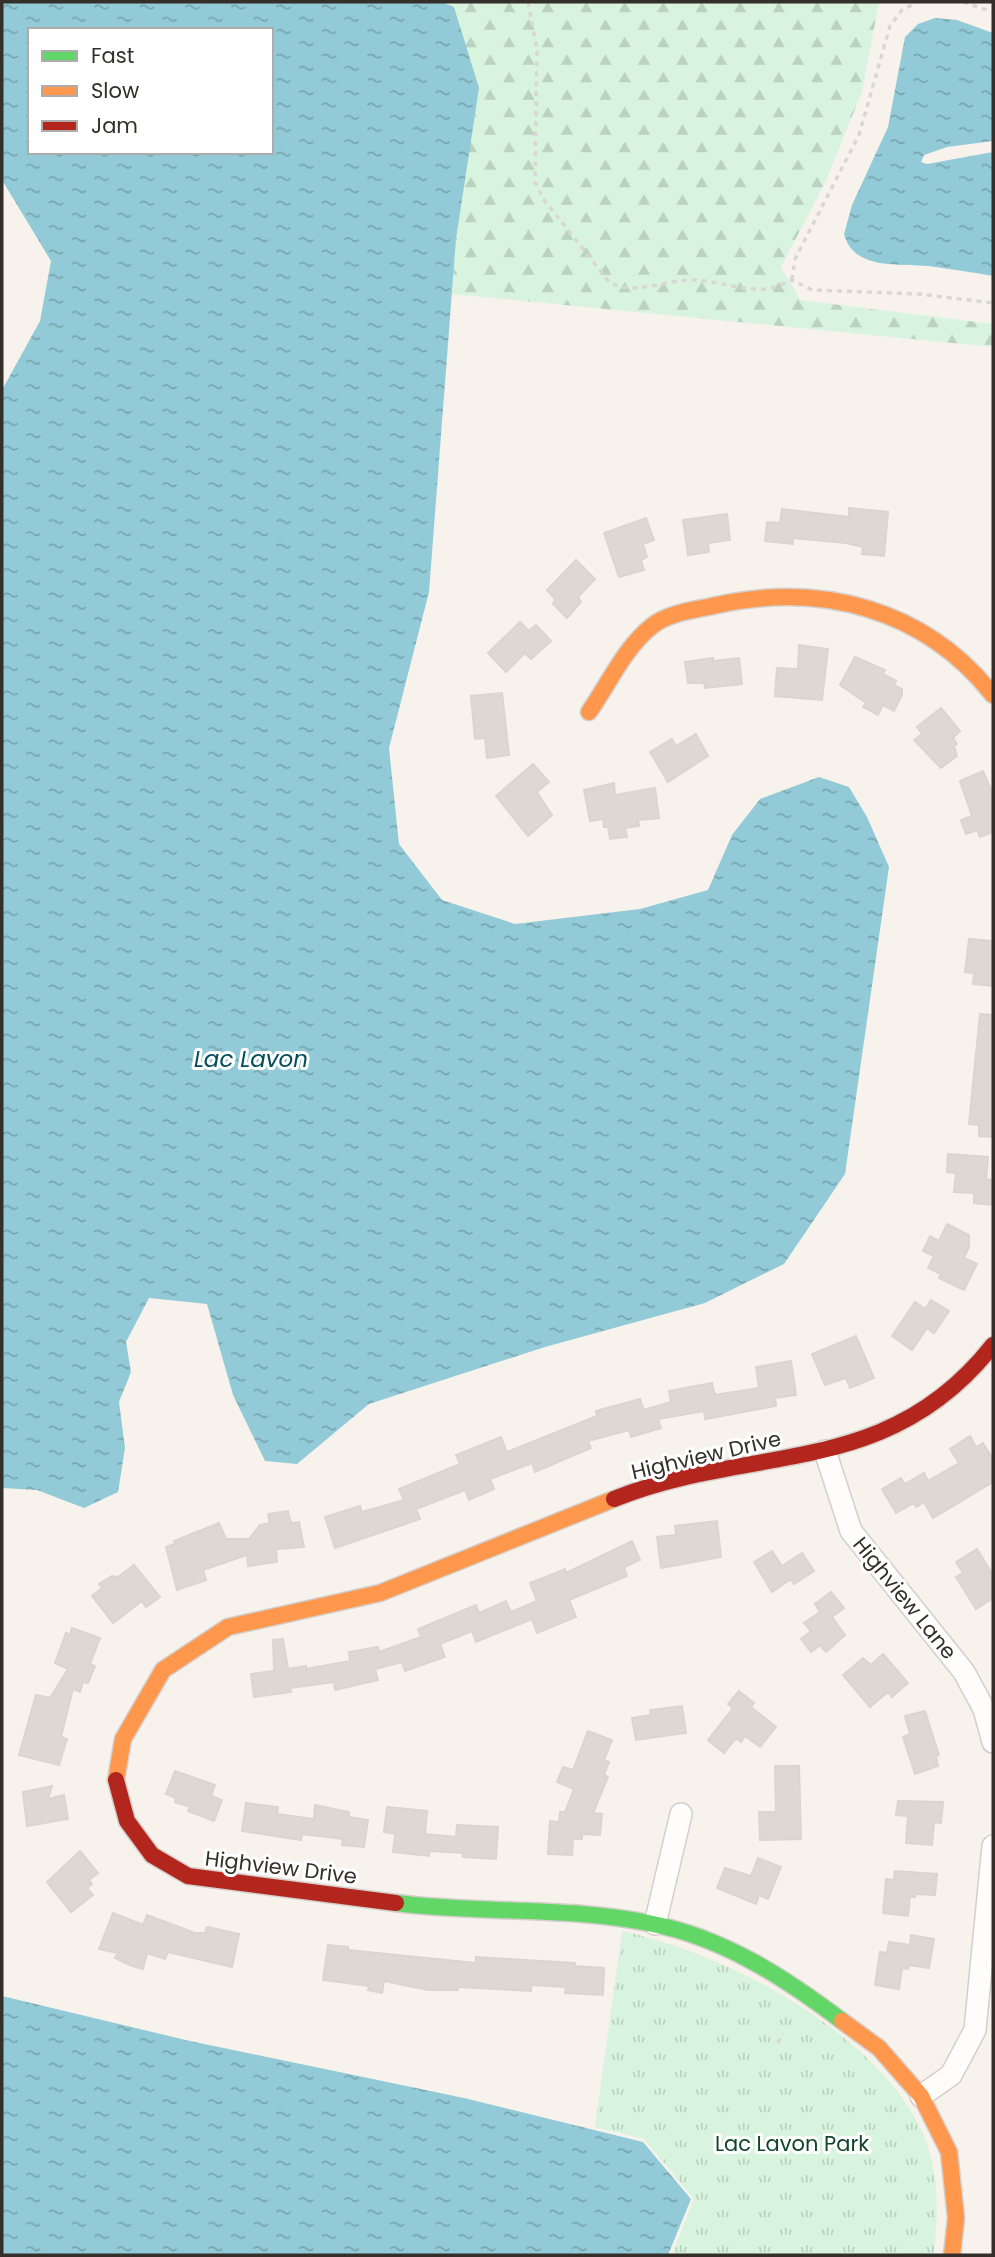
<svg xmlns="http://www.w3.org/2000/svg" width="995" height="2257" viewBox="0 0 995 2257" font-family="Poppins,sans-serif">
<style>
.forest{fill:url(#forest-firs)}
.park{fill:url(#park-tufts)}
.water{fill:url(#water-ripples);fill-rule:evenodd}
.building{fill:#ddd8d3;stroke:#dad5d0;stroke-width:2}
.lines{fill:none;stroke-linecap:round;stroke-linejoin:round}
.street-casing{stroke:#d4cfca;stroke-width:24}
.fast-casing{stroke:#d4cfca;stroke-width:19}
.slow-casing{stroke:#d4cfca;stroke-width:19}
.jam-casing{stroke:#d4cfca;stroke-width:19}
.path{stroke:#d9d7d5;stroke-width:3.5;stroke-dasharray:5 5;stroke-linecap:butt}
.street{stroke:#fefdfc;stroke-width:21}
.fast{stroke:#63d668;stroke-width:16}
.slow{stroke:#ff974d;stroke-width:16}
.jam{stroke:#b3261e;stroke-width:16}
.labels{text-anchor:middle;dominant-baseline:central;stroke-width:6;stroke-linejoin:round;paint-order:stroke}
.street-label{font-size:21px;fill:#342f2b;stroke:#fff}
.park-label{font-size:21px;fill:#12442b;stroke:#fff}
.water-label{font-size:23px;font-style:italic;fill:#004d5b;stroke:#fff}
</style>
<defs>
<pattern id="forest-firs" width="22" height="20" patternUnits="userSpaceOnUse" patternTransform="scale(1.75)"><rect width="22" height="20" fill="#d8f4de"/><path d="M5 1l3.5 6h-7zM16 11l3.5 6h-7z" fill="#bad2bf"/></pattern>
<pattern id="park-tufts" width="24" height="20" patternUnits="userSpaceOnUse" patternTransform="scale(1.75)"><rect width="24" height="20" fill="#d8f4de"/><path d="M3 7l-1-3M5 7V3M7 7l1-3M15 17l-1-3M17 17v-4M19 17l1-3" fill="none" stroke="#bad2bf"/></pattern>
<pattern id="water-ripples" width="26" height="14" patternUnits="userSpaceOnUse" patternTransform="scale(1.75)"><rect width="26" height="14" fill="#92cbd7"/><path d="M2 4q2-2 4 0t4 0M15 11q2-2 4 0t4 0" fill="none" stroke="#78a5af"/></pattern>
</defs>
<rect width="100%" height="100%" fill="#f8f2ec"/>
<path class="forest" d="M 442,2 L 879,2 L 862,92 L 825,183 L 781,267 L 800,300 L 993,324 L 993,347 L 452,294 L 456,239 L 454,8 Z"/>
<path class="park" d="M 622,1931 C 727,1953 888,2037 927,2144 C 940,2180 937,2218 934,2255 L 672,2255 L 694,2199 L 644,2139 L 595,2127 Z"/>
<path class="water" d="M 2,2 L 442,2 L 454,7 L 479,88 L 456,239 L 429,592 L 389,748 L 399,844 L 442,900 L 515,924 L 640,909 L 708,890 L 732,835 L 760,799 L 819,777 L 849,787 L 867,817 L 889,867 L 845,1174 L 784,1264 L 705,1303 L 545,1347 L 369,1404 L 297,1464 L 265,1461 L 233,1395 L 207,1304 L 149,1298 L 126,1342 L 131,1372 L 119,1402 L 125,1448 L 118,1492 L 84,1508 L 37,1490 L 2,1488 L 2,390 L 40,321 L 51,261 L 2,180 ZM 30,30 L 271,30 L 271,152 L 30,152 Z
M 935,18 L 957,20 L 993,33 L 993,141 L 947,147 L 924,155 L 921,162 L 927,164 L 993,152 L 993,276 C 972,272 950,269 928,266 C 899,263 854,271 844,234 L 852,205 L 888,127 L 905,37 L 918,24 Z
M 2,1996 L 190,2041 L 464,2098 L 643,2142 L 691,2199 L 668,2255 L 2,2255 Z"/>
<path class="building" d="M 849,508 L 888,512 L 884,556 L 862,554 L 863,547 L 846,543 L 793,538 L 793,544 L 765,541 L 767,522 L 780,523 L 782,509 L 849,517 Z
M 727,514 L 730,540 L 708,543 L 709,552 L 688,555 L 683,520 Z
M 646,518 L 654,540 L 643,544 L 647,557 L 641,560 L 644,570 L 619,577 L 604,533 Z
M 576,560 L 595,579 L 578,597 L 581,602 L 567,618 L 553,604 L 555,599 L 547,590 Z
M 520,622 L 529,631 L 536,625 L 551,641 L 531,659 L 525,653 L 506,672 L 488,653 Z
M 799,645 L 828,649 L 822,700 L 775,696 L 777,668 L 798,669 Z
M 855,657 L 885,670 L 883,674 L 896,681 L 894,685 L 902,689 L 902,695 L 894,711 L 883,705 L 878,715 L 863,707 L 866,703 L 840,685 Z
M 713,658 L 713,661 L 739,658 L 742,684 L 705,688 L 704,683 L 688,683 L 685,662 Z
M 502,693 L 509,755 L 487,758 L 485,738 L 475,739 L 471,696 Z
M 941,708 L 960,731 L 953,738 L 957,744 L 954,746 L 957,756 L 941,768 L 914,740 L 922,734 L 917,727 Z
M 696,734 L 708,756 L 668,782 L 650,752 L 672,739 L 676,746 Z
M 533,764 L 549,782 L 537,792 L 552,815 L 528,836 L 496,796 Z
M 983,771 L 993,794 L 993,832 L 980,837 L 977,830 L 966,834 L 961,820 L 972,816 L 960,781 Z
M 614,783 L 615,795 L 655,788 L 659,818 L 638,820 L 639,826 L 625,828 L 627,837 L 610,839 L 608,827 L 604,827 L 603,819 L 590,821 L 584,790 Z
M 969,939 L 992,941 L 993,986 L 973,984 L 974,973 L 965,972 Z
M 980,1014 L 993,1015 L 993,1137 L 979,1136 L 979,1125 L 969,1124 Z
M 948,1154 L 988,1157 L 986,1179 L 993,1180 L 993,1205 L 974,1203 L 974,1193 L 954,1192 L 956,1173 L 947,1172 Z
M 947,1224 L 969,1235 L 969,1247 L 964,1258 L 977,1264 L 964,1290 L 939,1278 L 941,1274 L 928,1268 L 934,1256 L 923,1251 L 930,1236 L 939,1241 Z
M 931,1300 L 949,1311 L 934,1333 L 927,1328 L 912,1350 L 892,1336 L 915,1302 L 925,1309 Z
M 856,1336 L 874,1378 L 850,1388 L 846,1378 L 825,1385 L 812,1354 Z
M 791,1361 L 796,1395 L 775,1398 L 776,1406 L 705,1419 L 704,1411 L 658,1419 L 661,1428 L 631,1437 L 629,1430 L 588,1441 L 591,1448 L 535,1472 L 532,1463 L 490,1479 L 494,1489 L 469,1500 L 465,1490 L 416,1509 L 420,1519 L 335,1548 L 325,1517 L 360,1506 L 362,1512 L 404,1500 L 399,1489 L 460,1464 L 456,1455 L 501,1437 L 507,1452 L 597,1416 L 596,1411 L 640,1399 L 644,1410 L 671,1402 L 669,1391 L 712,1383 L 715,1395 L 759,1388 L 756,1367 Z
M 970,1436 L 976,1447 L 983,1443 L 993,1459 L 993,1482 L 933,1518 L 924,1502 L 916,1507 L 914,1503 L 896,1513 L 882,1489 L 901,1478 L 905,1484 L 924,1473 L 928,1481 L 959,1463 L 950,1449 Z
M 288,1511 L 291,1523 L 299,1522 L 304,1547 L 276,1549 L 277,1562 L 248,1566 L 247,1555 L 203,1570 L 206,1580 L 177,1590 L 166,1547 L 175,1544 L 174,1541 L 219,1523 L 226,1539 L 249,1539 L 260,1525 L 270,1523 L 268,1514 Z
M 717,1521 L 721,1557 L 661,1568 L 657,1537 L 676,1535 L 675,1526 Z
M 632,1541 L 640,1560 L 624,1567 L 627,1576 L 569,1600 L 576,1617 L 537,1633 L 532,1619 L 476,1642 L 472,1631 L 440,1644 L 445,1657 L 405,1671 L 402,1662 L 375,1669 L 378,1680 L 335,1690 L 334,1682 L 290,1688 L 291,1692 L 254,1697 L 251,1674 L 274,1671 L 273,1640 L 283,1639 L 288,1669 L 306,1666 L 306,1669 L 350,1661 L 349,1652 L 378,1647 L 379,1652 L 421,1637 L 418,1629 L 476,1605 L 479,1613 L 506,1601 L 511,1612 L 537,1601 L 530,1583 L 565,1569 L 566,1573 Z
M 977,1549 L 993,1575 L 993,1598 L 976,1609 L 956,1577 L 963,1573 L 956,1562 Z
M 772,1551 L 782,1566 L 802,1553 L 814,1571 L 794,1584 L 791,1579 L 772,1592 L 754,1562 Z
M 134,1565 L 160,1597 L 146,1607 L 142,1601 L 113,1623 L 92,1596 L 102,1588 L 99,1584 L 112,1576 L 118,1577 Z
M 831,1592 L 844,1608 L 832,1617 L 845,1635 L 826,1652 L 820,1645 L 811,1652 L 801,1639 L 811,1631 L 804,1623 L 820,1612 L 815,1604 Z
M 72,1628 L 100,1638 L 90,1664 L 95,1666 L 88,1683 L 83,1682 L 80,1692 L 73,1689 L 61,1737 L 67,1739 L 59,1765 L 19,1755 L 36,1695 L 50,1698 L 68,1669 L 55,1663 L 66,1633 L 70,1635 Z
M 883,1654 L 908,1683 L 892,1697 L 888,1692 L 870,1707 L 843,1675 L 863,1658 L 871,1665 Z
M 739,1691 L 754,1703 L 751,1707 L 776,1727 L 760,1747 L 745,1736 L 741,1742 L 736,1738 L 724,1753 L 708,1740 L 733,1708 L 728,1704 Z
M 682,1706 L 686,1733 L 636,1740 L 632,1718 L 651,1715 L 650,1710 Z
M 925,1711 L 939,1755 L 936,1756 L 938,1766 L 915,1774 L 903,1737 L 910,1734 L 905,1716 Z
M 588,1731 L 612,1740 L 604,1760 L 609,1762 L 604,1775 L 608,1777 L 593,1813 L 602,1814 L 600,1835 L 582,1834 L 582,1839 L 573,1839 L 572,1855 L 548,1854 L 550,1821 L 559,1822 L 560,1812 L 565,1812 L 574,1789 L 557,1782 L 563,1767 L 573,1770 Z
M 775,1766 L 799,1766 L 801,1839 L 760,1840 L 759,1812 L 776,1812 Z
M 175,1771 L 215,1785 L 211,1796 L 222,1800 L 214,1821 L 188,1811 L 190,1807 L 175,1802 L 176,1798 L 166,1794 Z
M 52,1786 L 48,1799 L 64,1795 L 68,1819 L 27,1826 L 23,1792 Z
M 898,1801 L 943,1802 L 941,1823 L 934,1822 L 932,1845 L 906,1843 L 908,1816 L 896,1815 Z
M 246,1803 L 278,1807 L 277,1814 L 314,1819 L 315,1805 L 349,1812 L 349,1817 L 368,1820 L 364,1847 L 342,1845 L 343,1839 L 302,1834 L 301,1840 L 242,1831 Z
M 387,1807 L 427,1811 L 425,1834 L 456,1837 L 457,1825 L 498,1827 L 496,1859 L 463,1857 L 463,1853 L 430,1851 L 429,1856 L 393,1852 L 395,1834 L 384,1832 Z
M 80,1851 L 98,1873 L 89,1880 L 92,1884 L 87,1888 L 93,1895 L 71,1912 L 47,1882 Z
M 758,1858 L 781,1867 L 768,1899 L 759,1895 L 756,1904 L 717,1888 L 725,1868 L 751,1876 Z
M 895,1871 L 937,1874 L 935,1895 L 915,1894 L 915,1897 L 910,1897 L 908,1916 L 883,1913 L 886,1879 L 894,1880 Z
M 113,1913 L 143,1925 L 147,1915 L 195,1933 L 205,1933 L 207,1927 L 239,1934 L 232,1967 L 168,1952 L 165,1959 L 147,1953 L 143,1969 L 132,1966 L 115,1958 L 118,1953 L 99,1949 Z
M 911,1935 L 934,1939 L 929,1968 L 909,1965 L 908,1969 L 902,1968 L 899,1989 L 875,1985 L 880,1952 L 887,1953 L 889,1942 L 910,1945 Z
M 328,1945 L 348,1947 L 348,1950 L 476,1963 L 476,1957 L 575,1963 L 575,1966 L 604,1968 L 603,1995 L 565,1993 L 566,1987 L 531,1985 L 531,1991 L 458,1987 L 458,1990 L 428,1990 L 384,1981 L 382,1993 L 368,1990 L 369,1986 L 323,1980 Z"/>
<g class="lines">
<g class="street-casing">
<path id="street" d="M 825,1451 L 851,1531 L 964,1672 L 984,1709 L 993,1742
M 655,1924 L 681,1814
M 921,2096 L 951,2075 L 975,2030 L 993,1846"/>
</g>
<g class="fast-casing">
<path id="fast" d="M 396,1903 C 481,1914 569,1906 653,1924 C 724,1938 785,1978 842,2021"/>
</g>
<g class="slow-casing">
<path id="slow" d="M 589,712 C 608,685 625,647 652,626 C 669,612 696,610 717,605 C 822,582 925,609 993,695
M 116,1780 L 123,1739 L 163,1670 L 228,1627 L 380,1593 L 614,1499
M 842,2021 L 879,2048 L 921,2096 L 949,2152 L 956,2218 L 952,2255"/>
</g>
<g class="jam-casing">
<path id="jam" d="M 614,1499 C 753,1443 887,1480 993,1345
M 116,1780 L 127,1821 L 152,1855 L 188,1876 L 396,1903"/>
</g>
<path class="path" d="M 528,2 L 537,49 L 535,182 L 544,200 L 610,283 C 640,296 663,279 695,280 C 718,281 743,291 766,289 C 775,288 784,283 792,280 L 812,290 L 919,294 L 993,303
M 963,2 L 993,12
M 792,280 L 795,259 L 859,135 L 890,26 L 902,10 L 918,2
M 778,2043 L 783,2033"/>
<use href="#street" class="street"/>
<use href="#fast" class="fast"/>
<use href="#slow" class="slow"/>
<use href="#jam" class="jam"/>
</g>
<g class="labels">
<g class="street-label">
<text transform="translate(706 1455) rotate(-13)">Highview Drive</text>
<text transform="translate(905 1598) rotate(51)">Highview Lane</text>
<text transform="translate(281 1867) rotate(7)">Highview Drive</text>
</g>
<g class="park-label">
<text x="792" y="2143">Lac Lavon Park</text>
</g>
<g class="water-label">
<text x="251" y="1059">Lac Lavon</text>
</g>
</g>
<rect width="995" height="2257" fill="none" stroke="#342f2b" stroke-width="7"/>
<rect x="28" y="28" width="245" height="126" fill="#ffffff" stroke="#aeacaa" stroke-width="2"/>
<rect x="42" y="51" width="35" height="10" fill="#63d668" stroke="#aeacaa" stroke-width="2"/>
<text x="91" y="63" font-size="21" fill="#342f2b">Fast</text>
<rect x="42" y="86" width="35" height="10" fill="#ff974d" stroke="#aeacaa" stroke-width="2"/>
<text x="91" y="98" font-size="21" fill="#342f2b">Slow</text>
<rect x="42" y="121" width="35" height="10" fill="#b3261e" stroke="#aeacaa" stroke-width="2"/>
<text x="91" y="133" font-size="21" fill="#342f2b">Jam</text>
</svg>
